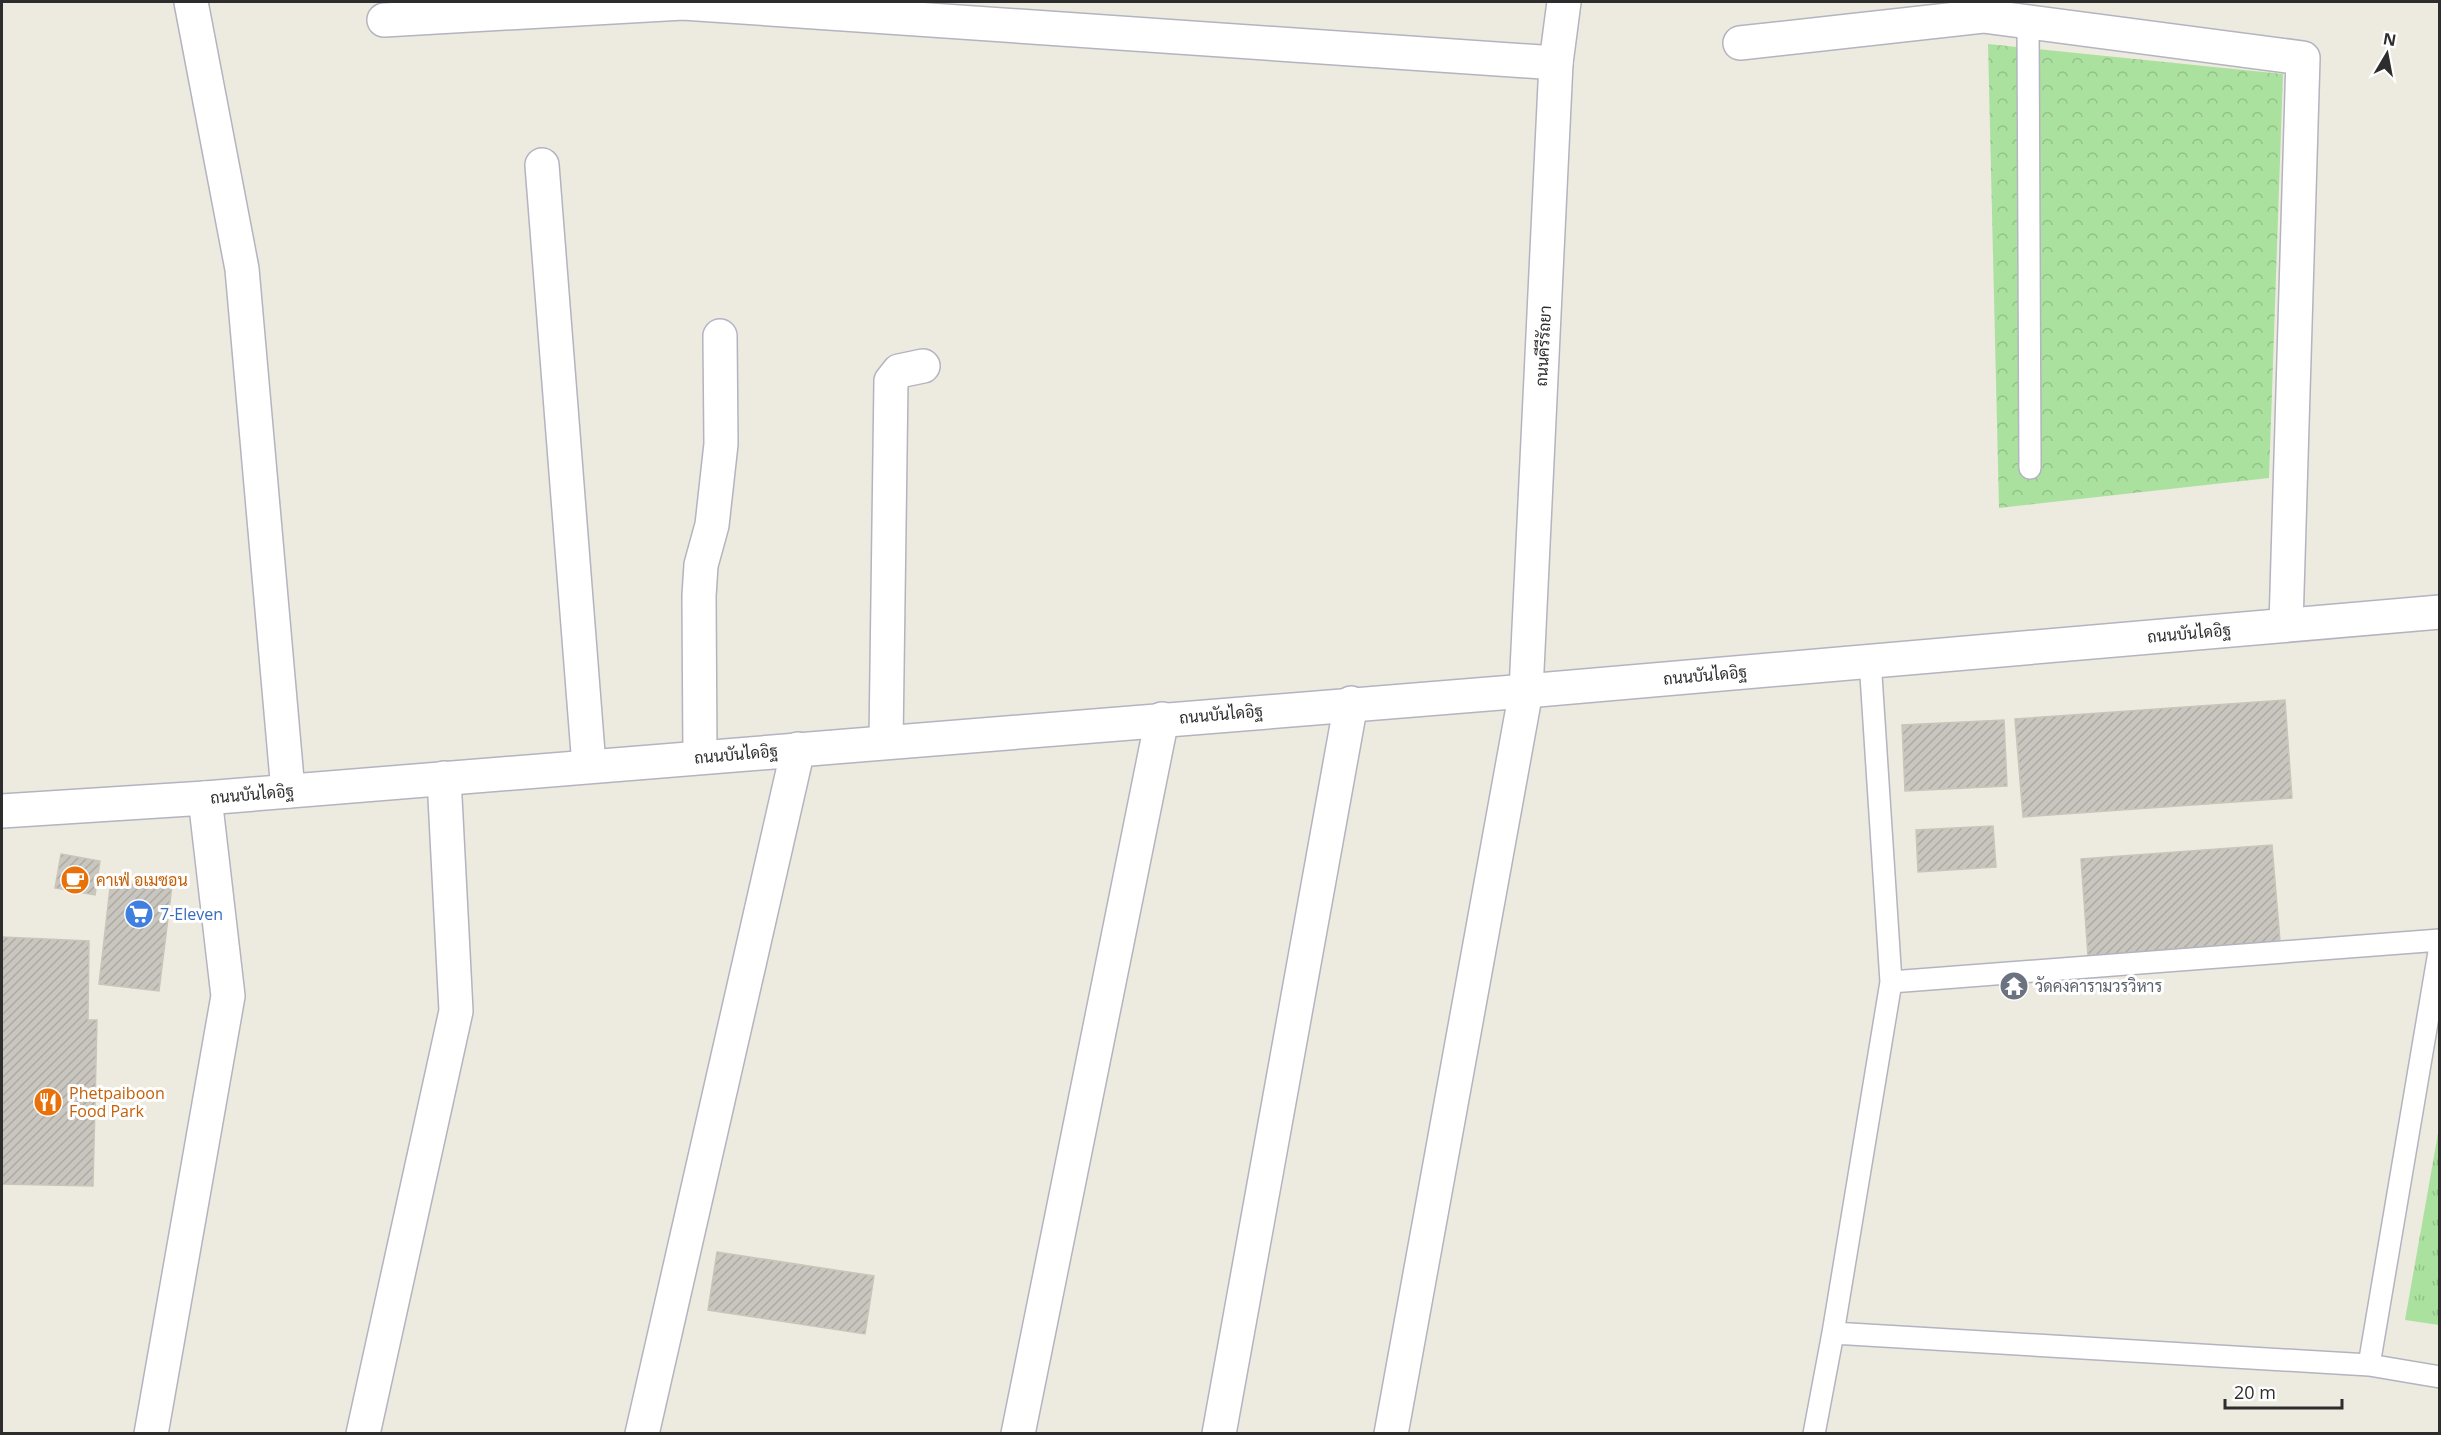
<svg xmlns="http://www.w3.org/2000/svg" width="2441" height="1435" viewBox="0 0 2441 1435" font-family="'Open Sans',Sarabun,sans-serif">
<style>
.forest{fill:url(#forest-crowns)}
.park{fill:url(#park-tufts)}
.building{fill:url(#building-hatch);stroke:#c9c6b9;stroke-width:1.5}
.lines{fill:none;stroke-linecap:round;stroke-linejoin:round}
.service-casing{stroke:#b3b4bf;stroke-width:24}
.minor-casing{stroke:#b3b4bf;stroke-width:36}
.tertiary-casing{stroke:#b3b4bf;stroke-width:36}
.secondary-casing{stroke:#b3b4bf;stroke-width:36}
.service{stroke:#fff;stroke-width:21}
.minor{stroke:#fff;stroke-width:33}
.tertiary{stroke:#fff;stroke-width:33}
.secondary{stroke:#fff;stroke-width:33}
.labels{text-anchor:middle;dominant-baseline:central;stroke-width:6;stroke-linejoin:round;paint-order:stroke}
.street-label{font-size:16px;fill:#2d2d2d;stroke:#fff}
.food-label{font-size:16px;fill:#c56008;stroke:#fff;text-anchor:start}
.shop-label{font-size:16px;fill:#366cbe;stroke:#fff;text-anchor:start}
.worship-label{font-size:16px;fill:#5b616d;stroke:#fff;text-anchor:start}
</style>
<defs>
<pattern id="forest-crowns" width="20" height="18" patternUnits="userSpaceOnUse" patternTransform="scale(1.5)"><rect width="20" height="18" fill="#abe19f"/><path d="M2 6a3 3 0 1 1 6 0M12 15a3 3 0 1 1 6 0" fill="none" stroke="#93c189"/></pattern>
<pattern id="park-tufts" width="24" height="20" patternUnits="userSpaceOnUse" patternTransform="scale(1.5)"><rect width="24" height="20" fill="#abe19f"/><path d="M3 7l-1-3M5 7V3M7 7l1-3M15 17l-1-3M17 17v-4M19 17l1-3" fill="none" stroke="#93c189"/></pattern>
<pattern id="building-hatch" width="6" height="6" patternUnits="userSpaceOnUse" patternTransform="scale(1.5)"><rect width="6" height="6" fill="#c9c6bf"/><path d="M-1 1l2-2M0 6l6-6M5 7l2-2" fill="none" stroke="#adaaa4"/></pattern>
</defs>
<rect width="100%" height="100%" fill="#edeae0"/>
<path class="forest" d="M 1988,44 L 2283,74 L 2269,478 L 1999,508 Z"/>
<path class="park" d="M 2439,1128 L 2439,1325 L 2405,1320 Z"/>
<path class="building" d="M 2285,700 L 2292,798 L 2023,817 L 2015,719 Z
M 2004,720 L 2007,786 L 1905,791 L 1902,725 Z
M 1993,826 L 1996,867 L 1918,872 L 1916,830 Z
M 2272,845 L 2280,941 L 2088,956 L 2081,859 Z
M 61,854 L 100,861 L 95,895 L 55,888 Z
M 111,879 L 172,886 L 159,991 L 99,984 Z
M 2,937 L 89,941 L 88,1020 L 97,1020 L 93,1186 L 2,1184 Z
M 717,1252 L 874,1276 L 865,1334 L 708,1310 Z"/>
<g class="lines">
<g class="service-casing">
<path id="service" d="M 2028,22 L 2030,468
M 1870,660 L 1891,982 L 2440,940
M 1833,1333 L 1891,982
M 2369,1365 L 2440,946
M 1814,1434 L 1833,1333 L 2369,1365 L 2440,1377"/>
</g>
<g class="minor-casing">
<path id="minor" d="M 191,2 L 242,269 L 288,791
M 384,20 L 683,3 L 1556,63
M 1740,43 L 1983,16 L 2303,58 L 2286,625
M 542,165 L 589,766
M 886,742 L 891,381 L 899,371 L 923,366
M 700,757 L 699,596 L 701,565 L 712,525 L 721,444 L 720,336
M 151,1434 L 228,996 L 205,798
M 363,1434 L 456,1011 L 444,778
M 642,1434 L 798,749
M 1018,1434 L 1162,719
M 1219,1434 L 1351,703
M 1391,1434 L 1526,691"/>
</g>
<g class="tertiary-casing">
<path id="tertiary" d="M 1526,691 L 1556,63 L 1564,2"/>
</g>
<g class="secondary-casing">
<path id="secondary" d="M 2,811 L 205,798 L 1526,691 L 2440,612"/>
</g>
<use href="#service" class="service"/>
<use href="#minor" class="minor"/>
<use href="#tertiary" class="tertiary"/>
<use href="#secondary" class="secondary"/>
</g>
<defs>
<g id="cafe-disc" transform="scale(1.5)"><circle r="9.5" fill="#e8710a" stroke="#fff"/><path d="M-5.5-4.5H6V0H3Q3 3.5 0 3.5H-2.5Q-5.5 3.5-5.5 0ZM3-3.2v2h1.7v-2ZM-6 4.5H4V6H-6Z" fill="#fff"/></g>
<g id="supermarket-disc" transform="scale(1.5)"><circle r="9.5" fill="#3f7fe0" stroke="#fff"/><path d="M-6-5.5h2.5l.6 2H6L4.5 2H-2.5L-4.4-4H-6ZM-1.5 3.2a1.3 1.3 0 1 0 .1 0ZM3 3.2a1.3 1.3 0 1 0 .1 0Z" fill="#fff"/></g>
<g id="temple-disc" transform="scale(1.5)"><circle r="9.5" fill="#6b7280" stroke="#fff"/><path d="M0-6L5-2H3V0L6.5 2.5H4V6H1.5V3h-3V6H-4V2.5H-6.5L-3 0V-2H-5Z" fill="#fff"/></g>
<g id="restaurant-disc" transform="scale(1.5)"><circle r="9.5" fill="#e8710a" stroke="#fff"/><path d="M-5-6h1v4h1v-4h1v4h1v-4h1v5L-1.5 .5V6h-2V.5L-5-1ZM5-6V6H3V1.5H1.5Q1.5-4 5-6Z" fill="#fff"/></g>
</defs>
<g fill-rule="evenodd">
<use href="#cafe-disc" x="75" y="880"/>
<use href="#supermarket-disc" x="139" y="914"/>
<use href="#temple-disc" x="2014" y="986"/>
<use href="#restaurant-disc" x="48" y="1102"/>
</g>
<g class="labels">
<g class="street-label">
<text transform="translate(1543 346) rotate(-87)">ถนนคีรีรัถยา</text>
<text transform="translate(2189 633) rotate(-5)">ถนนบันไดอิฐ</text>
<text transform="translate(1705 675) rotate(-5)">ถนนบันไดอิฐ</text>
<text transform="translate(1221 714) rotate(-5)">ถนนบันไดอิฐ</text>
<text transform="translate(736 754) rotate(-5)">ถนนบันไดอิฐ</text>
<text transform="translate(252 794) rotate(-5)">ถนนบันไดอิฐ</text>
</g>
<g class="food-label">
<text x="96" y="880">คาเฟ่ อเมซอน</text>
<text x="69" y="1093">Phetpaiboon<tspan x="69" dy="18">Food Park</tspan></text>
</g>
<g class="shop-label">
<text x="160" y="914">7-Eleven</text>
</g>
<g class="worship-label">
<text x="2035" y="986">วัดคงคารามวรวิหาร</text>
</g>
</g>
<rect width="2441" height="1435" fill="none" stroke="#2d2d2d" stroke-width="6"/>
<g transform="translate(2387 54) rotate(10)" stroke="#ffffff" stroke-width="4.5" paint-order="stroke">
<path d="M0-4.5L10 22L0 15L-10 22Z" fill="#2d2d2d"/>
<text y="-9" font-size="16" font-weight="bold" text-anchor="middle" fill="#2d2d2d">N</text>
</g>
<path d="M2225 1399v9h117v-9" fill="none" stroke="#2d2d2d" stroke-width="3"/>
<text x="2234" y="1399" font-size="18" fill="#2d2d2d" stroke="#ffffff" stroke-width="4.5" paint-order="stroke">20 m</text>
</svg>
